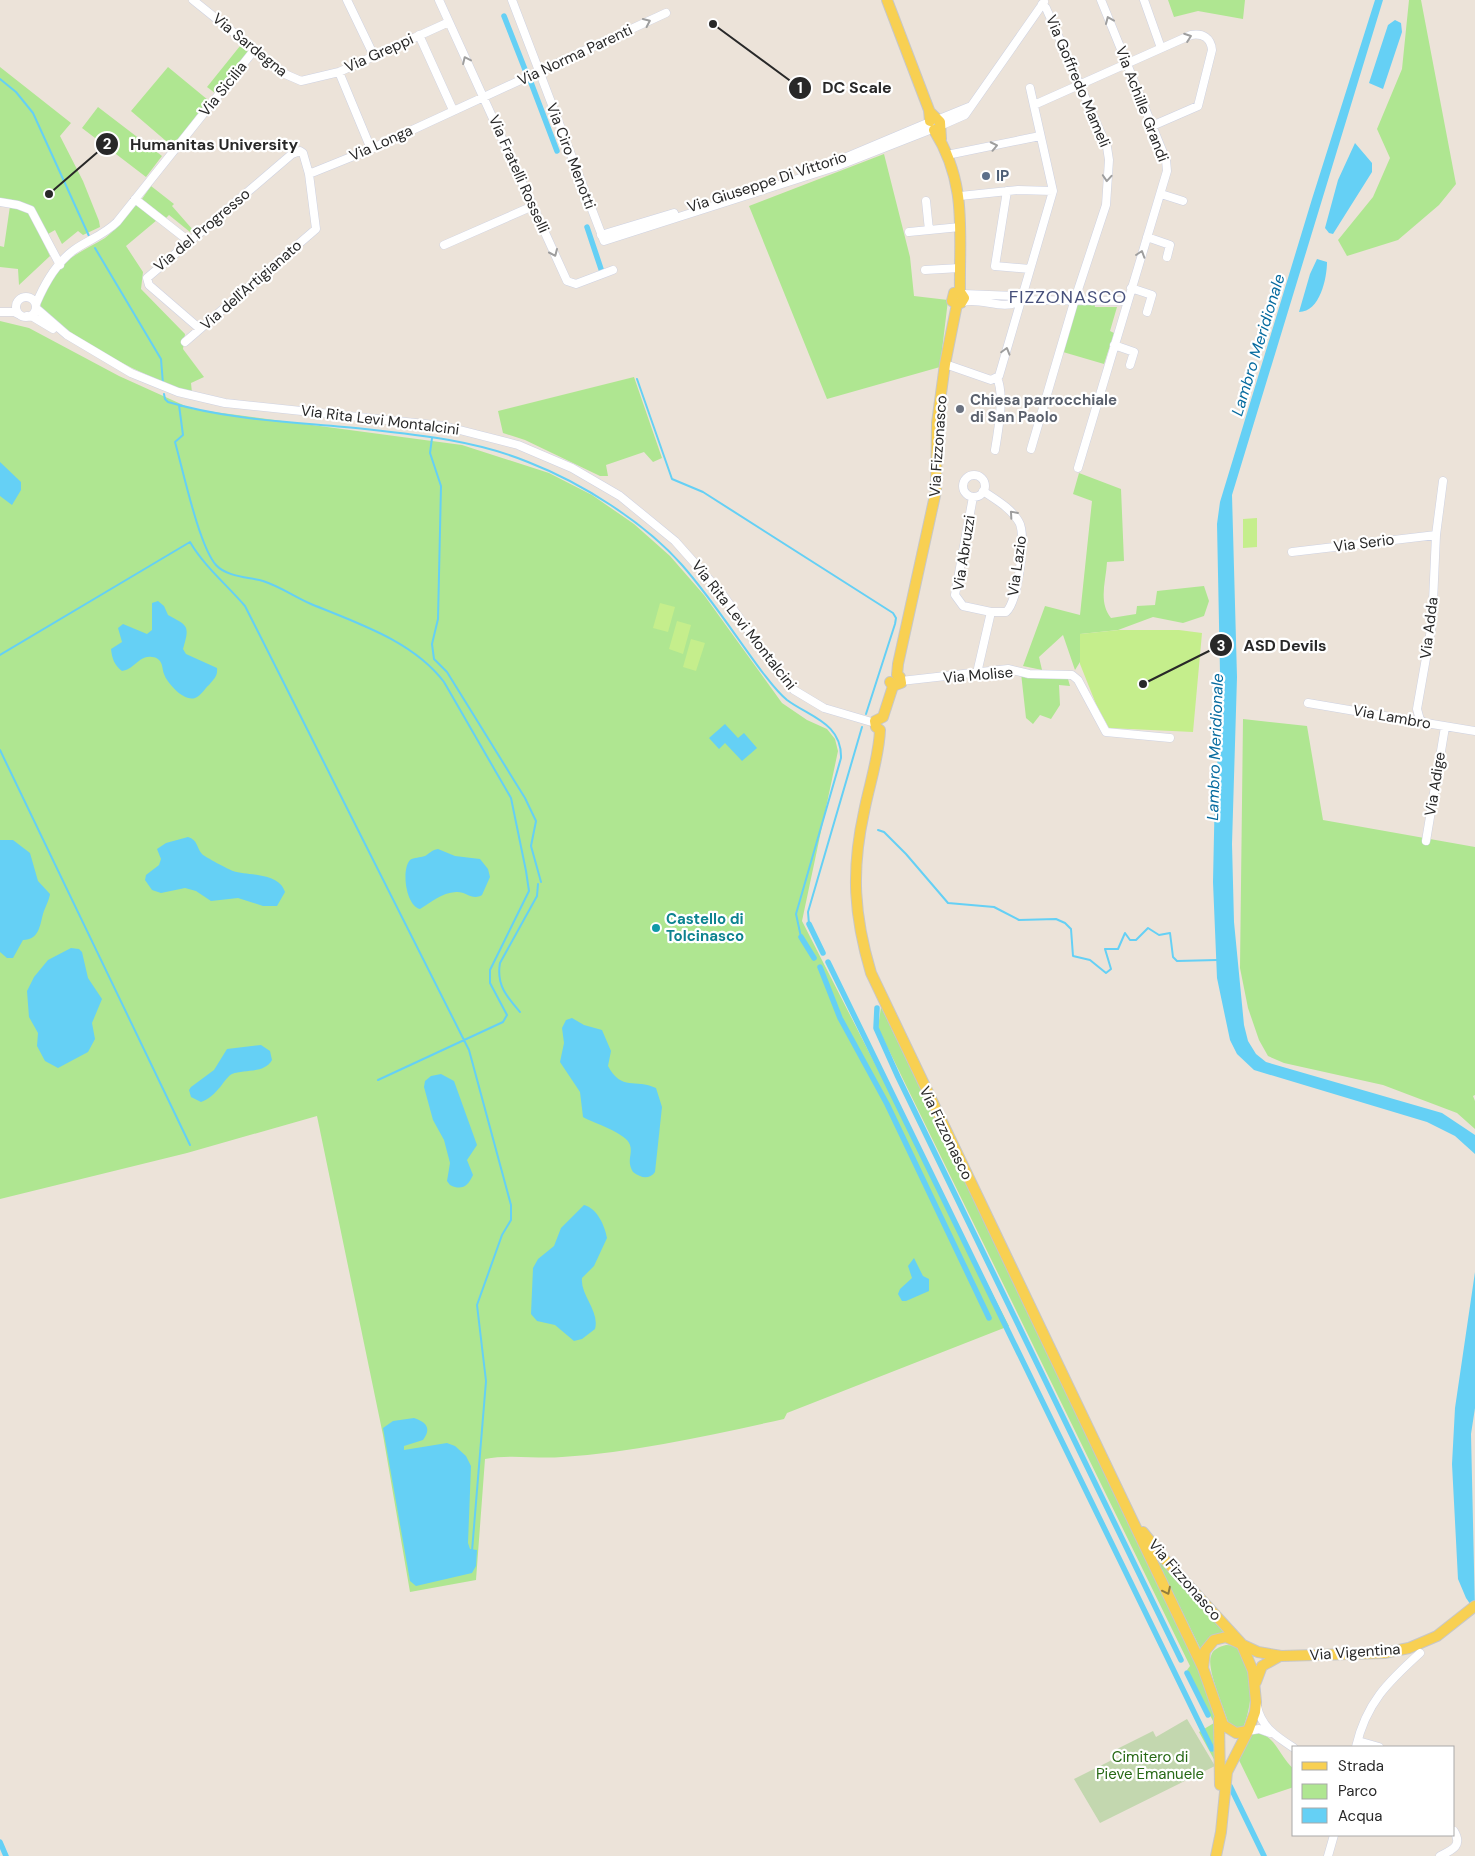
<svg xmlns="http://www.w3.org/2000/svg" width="1475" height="1856" viewBox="0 0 1475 1856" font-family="'DM Sans',sans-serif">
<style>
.green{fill:#afe691}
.cemetery{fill:#c3d7af}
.pitch{fill:#c5ee8c}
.water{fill:#65d0f5}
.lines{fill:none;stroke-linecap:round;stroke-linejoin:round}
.stream{stroke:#65d0f5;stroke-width:2}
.canal{stroke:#65d0f5;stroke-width:5.5}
.minor-casing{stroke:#ced2e2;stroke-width:9}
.major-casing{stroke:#c7c7c7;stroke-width:12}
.minor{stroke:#fff;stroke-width:8}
.major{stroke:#f8d052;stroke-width:10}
.oneway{stroke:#9e9e9e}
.oneway2{stroke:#907c3d}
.service-dot{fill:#5c6f8a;stroke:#fff;stroke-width:2}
.worship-dot{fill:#6b7280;stroke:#fff;stroke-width:2}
.culture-dot{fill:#0f9aa8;stroke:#fff;stroke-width:2}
.labels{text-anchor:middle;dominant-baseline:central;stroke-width:4.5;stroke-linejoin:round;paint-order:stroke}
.street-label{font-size:15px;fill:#282828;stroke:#fff}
.service-label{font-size:15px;font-weight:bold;fill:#4e5e75;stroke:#fff;text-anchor:start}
.worship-label{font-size:15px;font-weight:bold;fill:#5b616d;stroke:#fff;text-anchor:start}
.culture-label{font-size:15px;font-weight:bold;fill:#0d838f;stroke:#fff;text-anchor:start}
.park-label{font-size:15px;fill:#276815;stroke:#fff}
.water-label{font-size:16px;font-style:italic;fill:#066b9f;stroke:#fff}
.quarter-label{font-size:18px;letter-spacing:1px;fill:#47507b;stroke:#fff}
.leader{fill:none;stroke:#282828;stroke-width:2}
.callout-dot{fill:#282828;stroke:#fff;stroke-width:2}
.mark-label{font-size:15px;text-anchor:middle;font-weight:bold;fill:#fff}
.callout-label{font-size:16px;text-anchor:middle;font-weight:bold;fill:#282828;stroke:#fff;stroke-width:4.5;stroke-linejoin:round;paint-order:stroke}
</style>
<rect width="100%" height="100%" fill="#ece3d9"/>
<path class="green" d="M 1168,0 L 1245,0 L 1243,19 L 1198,11 L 1174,17 Z
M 1409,0 L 1421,0 L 1456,184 L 1439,205 L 1398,240 L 1347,256 L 1338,240 L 1373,197 L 1390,158 L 1377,129 L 1402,69 Z
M 240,46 L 248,52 L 215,93 L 207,87 Z
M 0,67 L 71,123 L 60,136 L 83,181 L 99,221 L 100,227 L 83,235 L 78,231 L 62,244 L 55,230 L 48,234 C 34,207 31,204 0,199 Z
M 168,67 L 208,100 L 173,147 L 131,111 Z
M 98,107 L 162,156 L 146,177 L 82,128 Z
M 884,154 L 910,257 L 914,296 L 948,300 L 940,367 L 827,399 L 749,206 Z
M 151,186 L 174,204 L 172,206 L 193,230 L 190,232 L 169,215 L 166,218 L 142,199 Z
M 137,205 L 157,220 L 126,246 L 143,272 L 141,289 L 185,334 L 183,349 L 204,377 L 191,383 L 192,393 C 138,374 85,346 41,310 C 37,297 60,267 71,258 C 82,250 94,245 105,238 C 118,229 124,213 137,205 Z
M 10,206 L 26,211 L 33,219 L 50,256 L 19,285 L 18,269 L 0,267 L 0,246 L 4,247 Z
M 1094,302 L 1095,307 L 1117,307 L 1110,331 L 1114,333 L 1104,364 L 1063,352 L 1077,304 Z
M 0,321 L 29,328 L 119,376 L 192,409 L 462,445 L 549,473 L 592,495 L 634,524 L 670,556 L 704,595 L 782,703 L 807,720 L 827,729 L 835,739 L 838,751 L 802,921 L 1009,1326 L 787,1413 L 784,1419 C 711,1435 637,1452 562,1457 C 536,1459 510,1454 485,1459 L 476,1580 L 410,1592 L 383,1435 L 317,1116 L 187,1153 L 0,1199 Z
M 634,377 L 662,458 L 653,462 L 644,452 L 606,465 L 608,476 L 600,476 L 525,440 L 503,433 L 498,411 Z
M 1079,473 L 1121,489 L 1124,561 L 1107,562 C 1106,581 1098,602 1111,618 L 1136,614 L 1137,606 L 1155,605 L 1157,591 L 1204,586 L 1209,601 L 1204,616 L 1183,623 L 1153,617 L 1118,630 L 1080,634 L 1080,662 L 1075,670 L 1063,635 L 1039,657 L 1042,670 L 1023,666 L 1045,606 L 1080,615 L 1092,501 L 1073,494 Z
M 1021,673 L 1068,679 L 1070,686 L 1059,685 L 1060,705 L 1051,719 L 1040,715 L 1033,724 L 1026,718 Z
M 1243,719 L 1307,726 L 1323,820 L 1475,847 L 1475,1095 L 1473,1096 L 1475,1101 L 1475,1129 L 1457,1113 L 1383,1085 L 1284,1063 L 1268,1056 L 1259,1040 L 1248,1008 L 1240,968 Z
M 881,1007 L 1184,1636 L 1216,1709 L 1216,1763 L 1199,1732 L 1214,1723 L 1187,1670 L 1190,1666 L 878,1028 Z
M 1156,1558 L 1226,1633 L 1201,1650 Z
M 1226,1645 C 1260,1646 1253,1708 1242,1730 L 1229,1725 C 1225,1710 1206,1669 1211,1656 C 1213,1649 1219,1647 1226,1645 Z
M 1258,1733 C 1276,1736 1280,1758 1294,1769 L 1294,1787 L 1258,1799 L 1238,1758 L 1252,1734 Z"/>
<path class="cemetery" d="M 1187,1719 L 1215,1766 L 1100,1823 L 1074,1779 L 1120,1756 L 1117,1749 L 1153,1731 L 1156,1737 Z"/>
<path class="pitch" d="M 1257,518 L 1257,547 L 1243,548 L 1243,519 Z
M 660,603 L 675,607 L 668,632 L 653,628 Z
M 677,621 L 691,625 L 683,654 L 669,649 Z
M 1119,630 L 1179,630 L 1202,633 L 1193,732 L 1109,728 L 1096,704 L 1080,664 L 1080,634 Z
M 691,639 L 705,643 L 696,671 L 683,667 Z"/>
<path class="water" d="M 1375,0 L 1383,0 L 1232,495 L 1237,677 L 1232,844 L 1234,922 L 1244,1025 L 1248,1041 L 1256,1054 L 1266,1062 L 1442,1113 L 1475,1135 L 1475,1154 L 1455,1136 L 1427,1122 L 1254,1070 L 1237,1054 L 1230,1040 L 1217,978 L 1213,882 L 1215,787 L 1221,723 L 1217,524 L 1220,502 L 1312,199 Z
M 1395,20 L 1401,23 L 1402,32 L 1383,89 L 1369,83 L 1388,25 Z
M 1355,143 L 1372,163 L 1372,172 L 1333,234 L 1329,233 L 1325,228 L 1338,180 Z
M 1317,259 L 1327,262 C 1327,278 1320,312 1299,312 L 1310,274 Z
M 0,462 L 21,482 L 21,490 L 12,505 L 0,496 Z
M 158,601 L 164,606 L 168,615 C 188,626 190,625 183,649 L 186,654 L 217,668 C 218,676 214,679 209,685 C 205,688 201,696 195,698 C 184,702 167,683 164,674 C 162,669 163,664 159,660 C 157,658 155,657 152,657 C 139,655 134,670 122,671 C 114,665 112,658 111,649 L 122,642 L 118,628 L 123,624 L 147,634 L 152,630 L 152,603 Z
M 725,724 L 738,738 L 744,733 L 757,748 L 742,761 L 725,743 L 719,749 L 709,738 Z
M 188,837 C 198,840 196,847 202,854 C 205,857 228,869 233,871 C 248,876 279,872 285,892 L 277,906 L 263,906 L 238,898 L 211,901 L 196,891 L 185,888 L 161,893 L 152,890 L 145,880 L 146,875 L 159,865 L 161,859 L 157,849 L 166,843 Z
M 0,840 L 13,840 L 30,853 L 38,881 L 50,894 C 49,901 45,907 43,914 C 40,925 39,940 23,940 L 13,958 L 7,958 L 0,952 Z
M 438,849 L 455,856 L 480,859 L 488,869 L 490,877 L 482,895 C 472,901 466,891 456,892 C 441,893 432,902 420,909 C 406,906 401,870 410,860 C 414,857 420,858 425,856 C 430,853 432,850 438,849 Z
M 71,948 L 79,949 L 82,952 L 88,978 L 102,999 L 92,1023 L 95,1039 L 88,1052 L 58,1068 L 45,1061 L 37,1046 L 38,1033 L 29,1017 L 27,991 L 34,977 L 48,960 Z
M 572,1018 L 584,1025 L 602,1030 L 611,1051 L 608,1066 C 622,1092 635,1078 656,1088 L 662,1107 L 655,1172 C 649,1180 641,1178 633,1172 C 626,1160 633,1155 630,1145 C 627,1133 593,1123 583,1117 L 580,1092 L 560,1062 L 564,1043 L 562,1028 L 566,1020 Z
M 261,1045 L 270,1051 L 272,1060 C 264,1074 245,1069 232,1074 C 225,1077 218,1096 201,1102 L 191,1097 L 189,1090 L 191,1087 L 214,1070 L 227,1049 Z
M 441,1074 L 454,1081 L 477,1145 L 467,1160 L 473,1175 C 468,1186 462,1191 450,1185 L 447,1181 L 450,1163 L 444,1140 L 433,1120 L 424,1087 L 425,1081 L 431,1076 Z
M 584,1205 C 597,1208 605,1226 607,1238 L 594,1266 L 582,1278 C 580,1295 600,1311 595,1329 L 582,1339 L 574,1341 L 555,1325 L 537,1321 L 531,1314 L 533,1268 L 538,1259 L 554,1246 L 561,1228 Z
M 914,1258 L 923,1276 L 929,1279 L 929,1291 L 906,1301 L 902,1301 L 898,1294 L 900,1289 L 912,1278 L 908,1266 Z
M 1475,1272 L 1475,1408 L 1471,1434 L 1475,1611 L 1466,1598 L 1458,1579 L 1452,1464 L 1455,1408 Z
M 414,1418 C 426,1422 432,1428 423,1440 L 404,1446 L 404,1450 L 447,1443 L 455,1446 L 466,1456 L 471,1466 L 468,1543 L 470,1549 L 477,1550 L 476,1566 L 472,1573 L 416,1586 L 410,1581 L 383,1428 L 393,1421 Z"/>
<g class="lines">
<path class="stream" d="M 0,79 L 16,92 L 33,113 L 89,236
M 95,248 L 161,359 L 163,384
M 637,379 L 672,479 L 703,492 L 893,613 L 896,618 L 895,624 L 866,714
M 164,394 L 165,399 L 168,402 C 232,421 299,422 365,429 C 420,435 477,441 528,462 C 582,483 644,522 682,565 C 712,599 736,637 763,673 C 770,682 778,693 787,700 C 810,717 842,723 841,758 L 796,914 L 801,937
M 179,405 L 183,435 L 175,442 C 183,470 199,546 216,565 C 227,577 248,577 263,581 C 279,586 295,597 311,604 C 357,623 413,641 444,682 L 511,798 L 526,871 L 529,891 L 490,970 L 490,983 L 507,1015 L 503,1022 L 378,1080
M 432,438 L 430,453 L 441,486 L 438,619 L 432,644 L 434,659 L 447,672 L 525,798 L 536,821 L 531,846 L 541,882
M 0,655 L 190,542 C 204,566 227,585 245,606 L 469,1050 L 511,1205 L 511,1220 L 502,1235 L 477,1305 L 486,1381 L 472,1551
M 0,750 L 190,1145
M 878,830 L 884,832 L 906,854 L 948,903 L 994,907 L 1019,920 L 1056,919 L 1065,923 L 1071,929 L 1073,956 L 1090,960 L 1106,973 L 1111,969 L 1105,949 L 1118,949 L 1125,933 L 1130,940 L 1136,940 L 1148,928 L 1159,935 L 1170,933 L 1173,957 L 1177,961 L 1217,960
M 809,924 L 808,912 L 862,727
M 520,1012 C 507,997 496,985 500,963 L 537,896 L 538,884"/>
<path class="canal" d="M 504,16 L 526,72
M 530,80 L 557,151
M 587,227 L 602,272
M 809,924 L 823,953
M 801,937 L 814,958
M 828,962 L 1212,1749
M 820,967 L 840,1018 L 887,1104 L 989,1318
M 877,1008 L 876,1028 L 898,1077 L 1181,1660
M 1187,1673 L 1208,1715
M 1230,1786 L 1264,1856
M 0,1842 L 6,1856"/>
<g class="minor-casing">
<path id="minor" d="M 193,0 L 285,74 L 301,81 L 339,72 L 449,22
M 347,0 L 374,56
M 439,0 L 567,281 L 576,284 L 613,270
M 512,0 L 604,241 L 835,167 L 932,129
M 1144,0 L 1161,48
M 419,35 L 453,110
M 339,72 L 371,149
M 1034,105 L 1191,35 C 1203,33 1211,38 1212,50 L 1198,106 L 1152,126
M 937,120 L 969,107
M 940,126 L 965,115 L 1044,2
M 947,155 L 1040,136
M 835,162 L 930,122
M 309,174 L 371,149 L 666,13
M 1007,191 L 995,266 L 1030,269
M 1161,194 L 1183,201
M 960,196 L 1018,190 L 1053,191
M 135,199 L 190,242
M 926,201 L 929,230
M 0,202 L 18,205 L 31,210 L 60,265
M 909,232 L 960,227
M 601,235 L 674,213
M 1147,237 L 1170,245 L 1167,257
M 444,245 L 533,206
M 925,270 L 960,268
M 1131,288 L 1152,295 L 1147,312
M16 307a10 10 0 1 1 20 0a10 10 0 1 1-20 0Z
M 1021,300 L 1126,301
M 963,302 C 983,297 1003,312 1021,300 L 1015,296 L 963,294
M 36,304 C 44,285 56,263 74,250 C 88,240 104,235 117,222 L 255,49
M 36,308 L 67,335 L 131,373 L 178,392 L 225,403 L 444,426 L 518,445 L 572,468 L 620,496 L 675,541 L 723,595 L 778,672 L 794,690 L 824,708 L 875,723
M 0,312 L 14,312 L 20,315
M 27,316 L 33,317 L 53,329
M 185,342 L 200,329 L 316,229 L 309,174 L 303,153 L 300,151 L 292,154 L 147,278 L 149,285 L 200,329
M 1114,345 L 1134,352 L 1130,365
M 945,364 L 991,380 L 999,376 L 1053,191 L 1030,88
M 1031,449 L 1075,299 L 1106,205 L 1109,160 L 1107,147 L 1046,8 L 1042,4
M 995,450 C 998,432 1005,394 997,378
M 1078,468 L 1167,171 L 1166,160 L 1101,0
M963 486a11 11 0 1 1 22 0a11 11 0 1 1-22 0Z
M 973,497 L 955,595 L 963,606 L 991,612 L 1006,612 C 1018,602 1027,535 1019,522 C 1011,508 996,500 983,491
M 1292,552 L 1436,535
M 977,673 L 991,612
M 901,681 L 1008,669 L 1029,674 L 1072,675 L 1078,680 L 1106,732 L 1170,738
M 1308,703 L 1414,721 L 1420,720 L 1426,723 L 1475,731
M 1420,720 L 1417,709 L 1432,624 L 1436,535 L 1443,481
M 1426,841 L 1445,727
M 1257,1706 C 1261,1727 1277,1737 1294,1748
M 1248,1731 L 1259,1729 L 1270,1733
M 1358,1741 L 1379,1747
M 1356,1747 C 1366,1703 1388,1682 1420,1653
M 1328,1856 L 1334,1835
M 1440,1856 C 1452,1850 1463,1846 1454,1831"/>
</g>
<g class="major-casing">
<path id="major" d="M 887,0 L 929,110 L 930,121
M 929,111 L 940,122 L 941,139
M 934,130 C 968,184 959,232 960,292 L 964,298 L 961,303 L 957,304
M 957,304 L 952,301 L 954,293 L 960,292
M 893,686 L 901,683 L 900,677 L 897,675 L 898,664 L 936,491 L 937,423 L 945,364 L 957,304
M 883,717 L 893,686 L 890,682
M 880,730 C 879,757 869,786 864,812 C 851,871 854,916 871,973 L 1203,1668
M 880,730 L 876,727 L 875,721 L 883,717
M 1143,1532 L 1166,1561 L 1241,1643 L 1253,1671 L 1256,1702 L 1255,1712 L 1248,1731 L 1227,1772 L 1221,1832 L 1216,1856
M 1256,1682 L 1262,1666 L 1280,1656
M 1219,1719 L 1220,1785
M 1248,1731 L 1236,1733 L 1223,1725 L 1203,1668 L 1205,1651 L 1214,1640 L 1226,1637 L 1258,1652 L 1281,1656 L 1384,1653 L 1409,1648 L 1437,1636 L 1475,1606"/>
</g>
<use href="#minor" class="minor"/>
<use href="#major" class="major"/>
</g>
<defs><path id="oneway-chevron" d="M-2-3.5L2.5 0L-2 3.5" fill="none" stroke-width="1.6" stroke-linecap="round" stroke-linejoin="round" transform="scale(1.25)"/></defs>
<g class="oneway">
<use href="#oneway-chevron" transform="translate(1109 20) rotate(-113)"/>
<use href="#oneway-chevron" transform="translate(647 22) rotate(-25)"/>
<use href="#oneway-chevron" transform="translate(1188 37) rotate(-20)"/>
<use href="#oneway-chevron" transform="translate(466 60) rotate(-115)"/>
<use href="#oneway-chevron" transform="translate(994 146) rotate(-12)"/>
<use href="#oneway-chevron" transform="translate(1107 178) rotate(94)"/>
<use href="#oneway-chevron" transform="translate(554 253) rotate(66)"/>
<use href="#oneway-chevron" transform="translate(1141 254) rotate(-72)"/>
<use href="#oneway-chevron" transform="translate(1006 351) rotate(-74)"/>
<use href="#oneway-chevron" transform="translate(1013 514) rotate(-131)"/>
</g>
<use class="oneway2" href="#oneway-chevron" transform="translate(1167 1591) rotate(64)"/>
<circle class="service-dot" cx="986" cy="176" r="5"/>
<circle class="worship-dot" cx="960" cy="409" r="5"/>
<circle class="culture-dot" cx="656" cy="928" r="5"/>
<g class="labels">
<g class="street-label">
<text transform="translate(250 45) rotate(39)">Via Sardegna</text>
<text transform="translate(379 53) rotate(-24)">Via Greppi</text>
<text transform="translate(575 55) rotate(-25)">Via Norma Parenti</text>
<text transform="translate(1078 81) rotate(67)">Via Goffredo Mameli</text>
<text transform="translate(223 89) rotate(-51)">Via Sicilia</text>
<text transform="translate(1142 104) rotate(69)">Via Achille Grandi</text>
<text transform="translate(381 143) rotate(-24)">Via Longa</text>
<text transform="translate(571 156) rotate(69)">Via Ciro Menotti</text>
<text transform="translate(519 174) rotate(66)">Via Fratelli Rosselli</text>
<text transform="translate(767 182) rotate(-18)">Via Giuseppe Di Vittorio</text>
<text transform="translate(202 230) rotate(-40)">Via del Progresso</text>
<text transform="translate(251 285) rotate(-41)">Via dell'Artigianato</text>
<text transform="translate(380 420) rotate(7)">Via Rita Levi Montalcini</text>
<text transform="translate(938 446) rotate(-86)">Via Fizzonasco</text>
<text transform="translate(1364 543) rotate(-7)">Via Serio</text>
<text transform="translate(964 553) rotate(-81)">Via Abruzzi</text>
<text transform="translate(1017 566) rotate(-82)">Via Lazio</text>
<text transform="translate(744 625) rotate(52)">Via Rita Levi Montalcini</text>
<text transform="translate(1429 628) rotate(-83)">Via Adda</text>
<text transform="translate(978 675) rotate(-5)">Via Molise</text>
<text transform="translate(1392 717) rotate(10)">Via Lambro</text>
<text transform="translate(1435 784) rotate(-81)">Via Adige</text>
<text transform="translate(946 1133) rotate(64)">Via Fizzonasco</text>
<text transform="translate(1185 1580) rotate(49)">Via Fizzonasco</text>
<text transform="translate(1355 1652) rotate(-4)">Via Vigentina</text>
</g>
<g class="service-label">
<text x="996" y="176">IP</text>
</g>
<g class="worship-label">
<text x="970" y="400">Chiesa parrocchiale<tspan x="970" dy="17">di San Paolo</tspan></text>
</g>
<g class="culture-label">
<text x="666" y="919">Castello di<tspan x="666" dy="17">Tolcinasco</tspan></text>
</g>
<g class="park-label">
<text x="1150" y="1757">Cimitero di<tspan x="1150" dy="17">Pieve Emanuele</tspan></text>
</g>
<g class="water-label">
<text transform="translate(1258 345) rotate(-73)">Lambro Meridionale</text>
<text transform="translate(1215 747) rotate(-88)">Lambro Meridionale</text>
</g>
<g class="quarter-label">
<text x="1068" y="297">FIZZONASCO</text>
</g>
</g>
<path class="leader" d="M713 24L800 88M49 194L107 144M1143 684L1221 645"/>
<g class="callout-dot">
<circle cx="713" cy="24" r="5"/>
<circle cx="49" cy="194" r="5"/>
<circle cx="1143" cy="684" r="5"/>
<circle cx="800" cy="88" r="12"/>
<circle cx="107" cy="144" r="12"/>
<circle cx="1221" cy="645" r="12"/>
</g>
<g class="mark-label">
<text x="800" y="93">1</text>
<text x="107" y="149">2</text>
<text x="1221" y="651">3</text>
</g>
<g class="callout-label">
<text x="857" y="93">DC Scale</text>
<text x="214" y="150">Humanitas University</text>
<text x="1285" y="651">ASD Devils</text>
</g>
<rect x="1292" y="1746" width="162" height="90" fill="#ffffff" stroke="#a9a9a9"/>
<rect x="1302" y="1762" width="25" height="8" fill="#f8d052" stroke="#a9a9a9"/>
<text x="1338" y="1771" font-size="15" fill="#282828">Strada</text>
<rect x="1302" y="1784" width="25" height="15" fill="#afe691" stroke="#a9a9a9"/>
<text x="1338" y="1796" font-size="15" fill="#282828">Parco</text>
<rect x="1302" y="1808" width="25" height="15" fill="#65d0f5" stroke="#a9a9a9"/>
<text x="1338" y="1821" font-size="15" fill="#282828">Acqua</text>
</svg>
